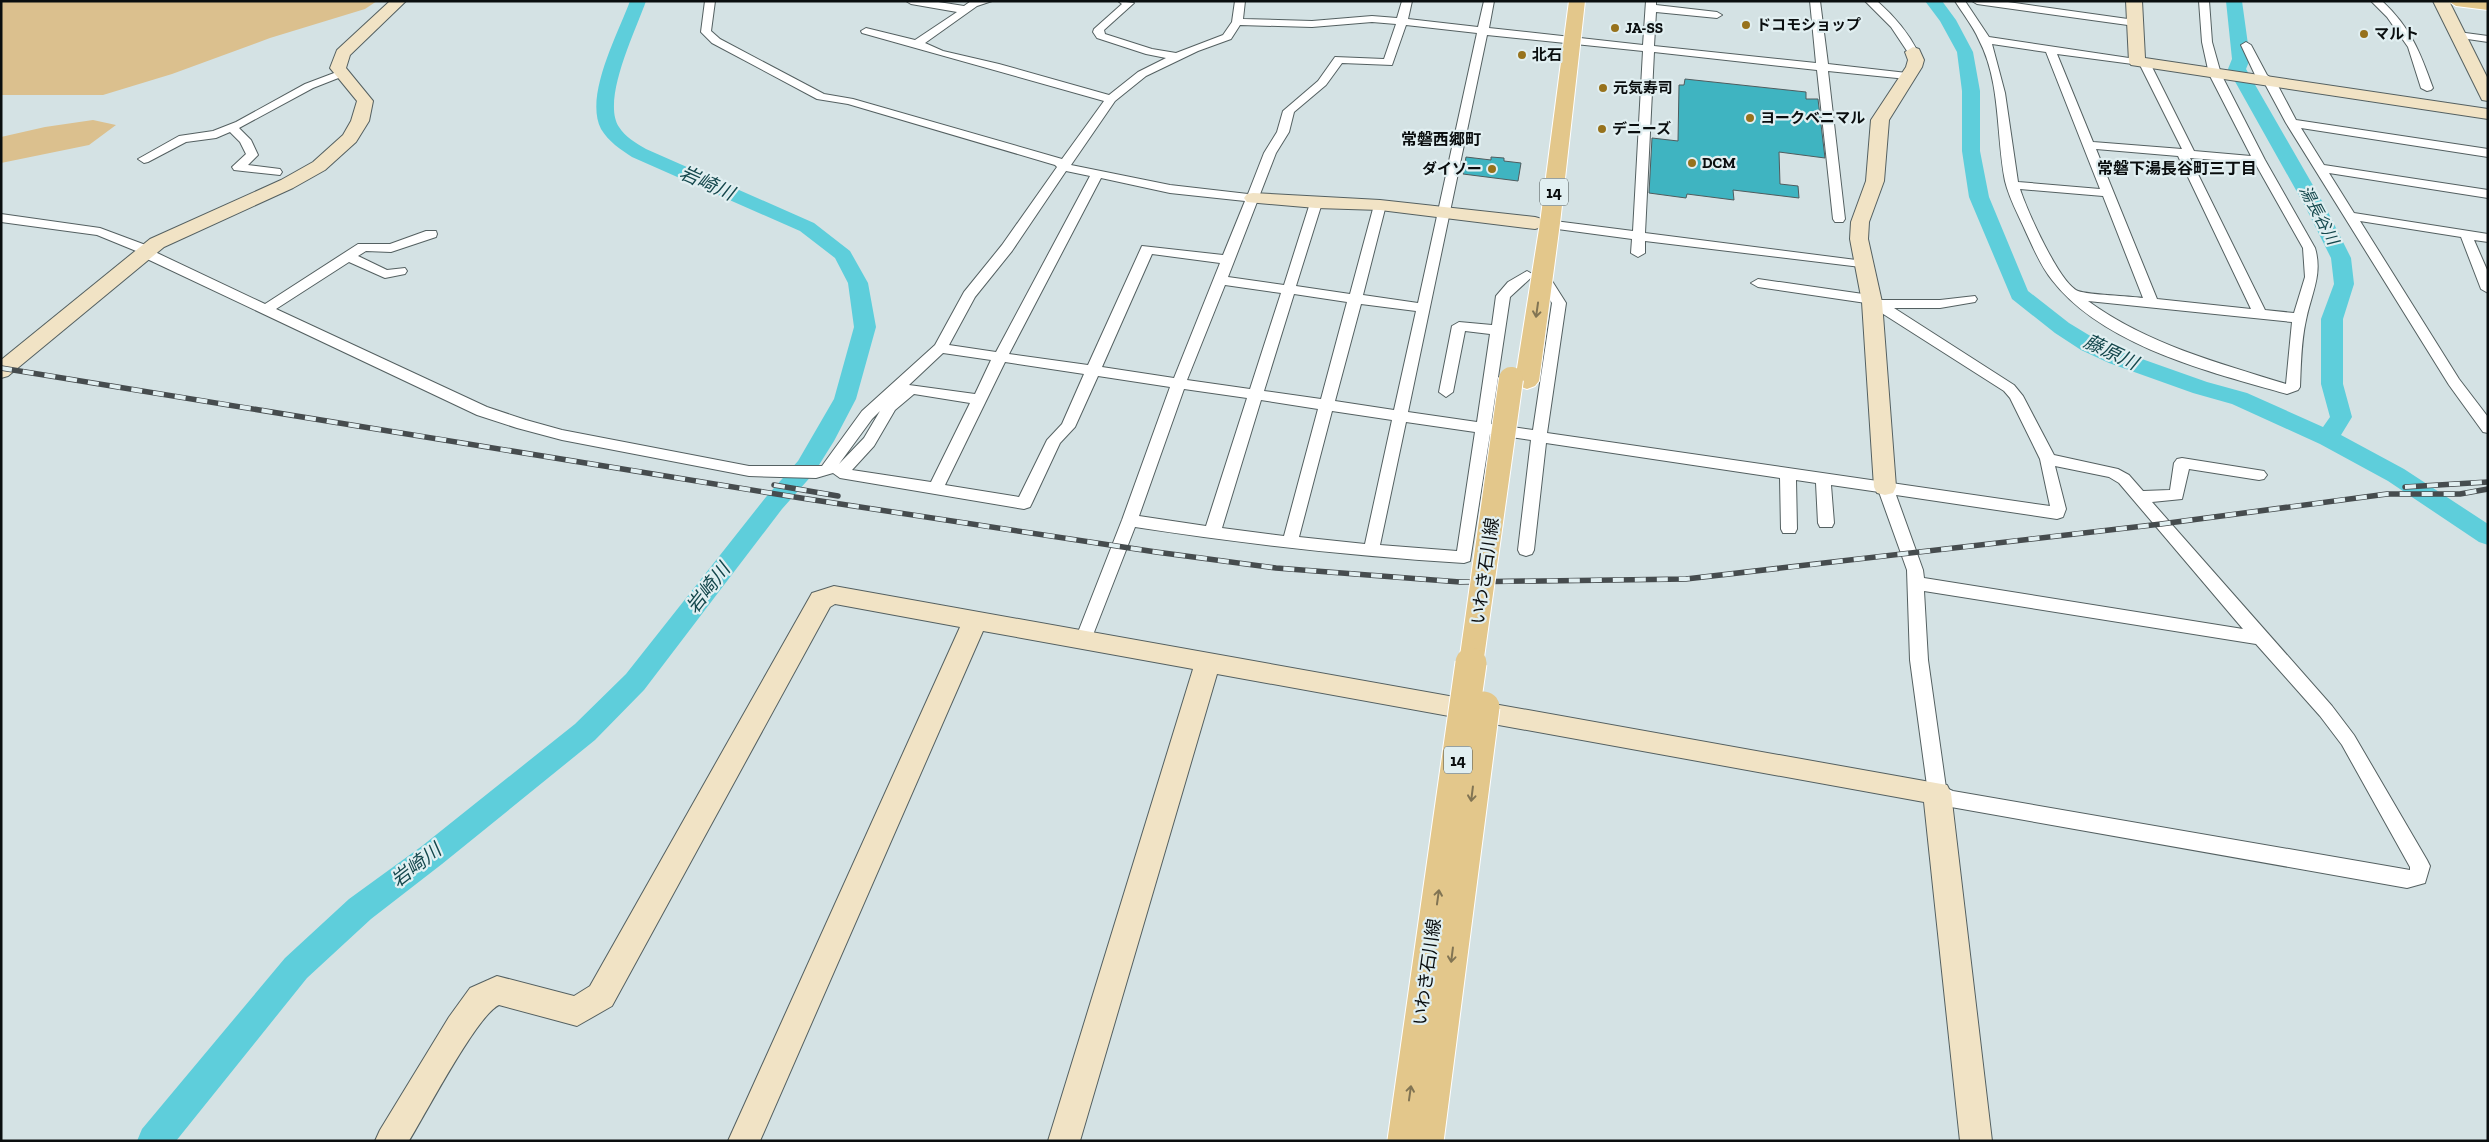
<svg xmlns="http://www.w3.org/2000/svg" width="2489" height="1142" viewBox="0 0 2489 1142" font-family="'Zilla Slab','Noto Sans JP',serif">
<style>
.green{fill:#dbc08e}
.lines{fill:none;stroke-linecap:round;stroke-linejoin:round}
.river{fill:#5ecedb;fill-rule:evenodd}
.building{fill:#3fb4c1;stroke:#505c5e}
.street-casing{stroke:#546061;stroke-width:2}
.secondary-casing{stroke:#546061;stroke-width:2}
.primary-casing{stroke:#fff;stroke-width:2}
.street{fill:#fff;fill-rule:evenodd}
.secondary{fill:#f1e3c5;fill-rule:evenodd}
.primary{fill:#e3c78b;fill-rule:evenodd}
.rail-casing{stroke:#464c4e;stroke-width:5.5}
.rail{stroke:#e1eff1;stroke-width:4;stroke-dasharray:11;stroke-linecap:butt}
.primary-bridge-far1-casing{stroke:#fff;stroke-width:26;stroke-linecap:butt}
.primary-bridge-casing{stroke:#fff;stroke-width:33;stroke-linecap:butt}
.primary-bridge-far1{stroke:#e3c78b;stroke-width:24}
.primary-bridge{stroke:#e3c78b;stroke-width:31}
.oneway{stroke:#817453}
.poi-dot{fill:#97721c;stroke:#e1eff1;stroke-width:2}
.labels{text-anchor:middle;dominant-baseline:central;stroke-width:4.5;stroke-linejoin:round;paint-order:stroke}
.far-poi-label{font-size:15px;font-weight:bold;fill:#0a0e0f;stroke:#e1eff1;text-anchor:start}
.far-quarter-label{font-size:16px;font-weight:bold;fill:#0a0e0f;stroke:#e1eff1}
.far-neighbourhood-label{font-size:16px;font-weight:bold;fill:#0a0e0f;stroke:#e1eff1}
.shield{fill:#e1eff1;stroke:#4a5253;stroke-width:1}
.shield-label{font-size:16px;font-weight:bold;fill:#0a0e0f}
.far-water-label{font-size:16px;font-style:italic;fill:#14474c;stroke:#e1eff1}
.street-label{font-size:18px;fill:#0a0e0f;stroke:#e1eff1}
.water-label{font-size:19px;font-style:italic;fill:#14474c;stroke:#e1eff1}
</style>
<rect width="100%" height="100%" fill="#d4e2e4"/>
<path class="green" d="M 1,1 L 377,1 L 365,9 L 270,38 L 172,74 L 103,95 L 1,95 Z
M 93,120 L 116,125 L 89,145 L 1,163 L 1,137 L 45,127 Z"/>
<g class="lines">
<path class="river" d="M 630,1 L 646,1 C 636,30 601,100 619,127 C 625,137 636,143 646,149 L 814,223 L 850,251 L 868,283 L 876,327 L 856,399 L 834,441 L 814,473 L 782,509 L 644,690 L 595,740 L 442,864 L 371,919 L 307,978 L 176,1141 L 137,1141 L 142,1129 L 285,958 L 349,899 L 422,846 L 575,724 L 626,674 L 766,497 L 798,461 L 834,399 L 854,327 L 848,283 L 835,258 L 800,231 L 632,157 C 621,150 608,141 601,129 C 584,96 618,34 630,1 Z
M 1925,1 L 1942,1 L 1956,20 L 1973,52 L 1980,91 L 1980,151 L 1989,197 L 2028,291 L 2069,323 L 2097,340 L 2125,353 L 2207,382 L 2247,393 L 2323,427 L 2330,417 L 2321,384 L 2321,319 L 2334,284 L 2331,258 L 2306,208 L 2228,69 L 2232,59 L 2226,1 L 2242,1 L 2250,59 L 2246,69 L 2326,208 L 2351,258 L 2354,284 L 2343,319 L 2343,384 L 2352,417 L 2341,435 L 2404,469 L 2488,524 L 2488,545 L 2479,542 L 2388,481 L 2320,444 L 2232,404 L 2193,393 L 2109,363 L 2081,350 L 2055,333 L 2012,299 L 1969,197 L 1962,151 L 1962,91 L 1957,52 L 1940,21 Z"/>
</g>
<path class="building" d="M 1685,79 L 1806,92 L 1806,99 L 1818,99 L 1825,158 L 1779,152 L 1780,184 L 1798,186 L 1799,198 L 1733,190 L 1734,200 L 1687,194 L 1686,198 L 1649,193 L 1652,138 L 1678,141 L 1679,85 L 1684,85 Z
M 1466,157 L 1491,160 L 1491,157 L 1504,158 L 1504,161 L 1521,163 L 1518,181 L 1463,174 Z"/>
<g class="lines">
<g class="street-casing">
<path id="street" d="M 705,1 L 715,1 L 711,31 L 720,39 L 824,94 L 853,99 L 1062,159 L 1104,101 L 862,33 L 861,31 L 866,28 L 915,40 L 957,12 L 911,4 L 906,1 L 932,1 L 964,6 L 971,1 L 992,1 L 977,6 L 925,43 L 943,51 L 999,64 L 1109,95 L 1138,72 L 1166,58 L 1146,54 L 1097,38 L 1093,32 L 1094,29 L 1122,4 L 1118,1 L 1134,3 L 1104,30 L 1105,34 L 1152,49 L 1176,53 L 1223,35 L 1232,22 L 1235,1 L 1245,1 L 1243,19 L 1312,21 L 1372,16 L 1397,18 L 1402,1 L 1412,1 L 1408,19 L 1478,27 L 1484,1 L 1494,1 L 1489,28 L 1643,45 L 1646,1 L 1656,1 L 1656,5 L 1717,12 L 1722,15 L 1717,18 L 1656,12 L 1654,46 L 1816,63 L 1810,1 L 1820,1 L 1828,64 L 1907,73 L 1913,76 L 1907,79 L 1828,71 L 1845,219 L 1843,222 L 1835,222 L 1833,219 L 1817,70 L 1654,52 L 1645,233 L 1864,261 L 1871,265 L 1869,268 L 1645,241 L 1645,253 L 1638,257 L 1631,253 L 1632,239 L 1535,226 L 1533,223 L 1535,220 L 1539,219 L 1633,231 L 1643,51 L 1487,35 L 1408,412 L 1477,422 L 1490,334 L 1465,331 L 1453,392 L 1446,397 L 1439,392 L 1452,326 L 1459,322 L 1492,325 L 1496,296 L 1508,282 L 1527,271 L 1534,275 L 1510,297 L 1491,424 L 1533,430 L 1552,303 L 1535,276 L 1542,272 L 1547,273 L 1566,303 L 1547,433 L 2050,506 L 2040,459 L 2010,398 L 2004,391 L 1866,303 L 1758,287 L 1751,283 L 1758,279 L 1870,295 L 1881,300 L 1940,300 L 1975,296 L 1977,299 L 1975,302 L 1940,308 L 1894,308 L 2014,385 L 2023,396 L 2054,455 L 2118,469 L 2129,475 L 2143,491 L 2170,490 L 2174,463 L 2177,459 L 2182,458 L 2264,471 L 2267,475 L 2264,479 L 2259,480 L 2189,469 L 2182,499 L 2152,502 L 2332,706 L 2354,735 L 2427,860 L 2430,866 L 2425,883 L 2407,888 L 1951,807 L 1930,799 L 1928,793 L 1910,660 L 1907,570 L 1879,492 L 1831,485 L 1834,523 L 1832,527 L 1820,527 L 1818,523 L 1816,483 L 1796,480 L 1797,529 L 1795,533 L 1783,533 L 1781,529 L 1780,478 L 1546,443 L 1534,550 L 1532,554 L 1526,556 L 1520,554 L 1518,550 L 1531,440 L 1490,434 L 1470,561 L 1464,563 C 1354,556 1245,544 1135,527 L 1091,640 L 1089,645 L 1083,647 L 1077,645 L 1075,640 L 1122,520 L 1170,387 L 1098,376 L 1075,427 L 1060,443 L 1032,503 L 1030,507 L 1024,509 L 840,478 L 833,473 L 816,478 L 749,476 L 562,440 L 517,428 L 477,415 L 145,258 L 141,253 L 97,235 L 1,222 L 1,214 L 100,228 L 151,247 L 155,252 L 265,304 L 358,244 L 390,244 L 426,231 L 436,231 L 437,234 L 436,237 L 391,252 L 366,251 L 358,256 L 387,270 L 405,268 L 407,271 L 405,274 L 385,278 L 349,262 L 276,309 L 487,407 L 526,420 L 562,430 L 749,466 L 822,466 L 862,411 L 935,345 L 964,292 L 1002,245 L 1057,167 L 1055,165 L 848,104 L 817,99 L 712,43 L 701,32 ZM 1372,22 L 1396,24 L 1384,59 L 1335,57 L 1318,81 L 1283,111 L 1277,132 L 1264,153 L 1248,194 L 1170,185 L 1071,165 L 1115,101 L 1146,76 L 1198,51 L 1231,39 L 1240,25 L 1312,27 ZM 1406,25 L 1477,33 L 1418,303 L 1363,295 L 1386,205 L 1380,201 L 1374,205 L 1350,294 L 1296,286 L 1322,203 L 1316,199 L 1310,203 L 1284,285 L 1228,277 L 1276,153 L 1289,132 L 1294,112 L 1326,85 L 1342,63 L 1392,65 ZM 1066,171 L 1090,176 L 996,352 L 949,345 L 975,297 L 1012,251 ZM 1101,178 L 1170,193 L 1245,201 L 1223,255 L 1142,246 L 1088,365 L 1009,354 ZM 1152,254 L 1220,263 L 1174,378 L 1102,367 ZM 1225,285 L 1281,293 L 1250,389 L 1187,380 ZM 1294,294 L 1347,302 L 1321,399 L 1264,391 ZM 1361,304 L 1416,311 L 1394,410 L 1335,401 ZM 943,353 L 991,360 L 975,394 L 909,385 ZM 1005,362 L 1084,374 L 1062,424 L 1047,440 L 1019,497 L 945,485 ZM 1184,389 L 1247,398 L 1206,526 L 1139,516 ZM 914,394 L 970,403 L 931,482 L 852,470 L 874,446 L 895,410 ZM 1261,400 L 1318,409 L 1284,536 L 1222,528 ZM 880,411 L 864,438 L 839,464 L 872,419 ZM 1332,411 L 1392,420 L 1365,544 L 1299,537 ZM 1406,422 L 1475,432 L 1457,551 L 1380,545 ZM 2055,466 L 2109,477 L 2119,483 L 2243,629 L 1924,578 L 1923,570 L 1896,495 L 2057,519 L 2063,517 L 2066,509 ZM 1924,591 L 2256,644 L 2320,716 L 2342,745 L 2410,867 L 2410,870 L 1953,791 L 1946,788 L 1928,660 Z
M 1865,1 L 1877,1 C 1894,16 1908,32 1918,52 L 1917,54 L 1909,54 L 1891,27 Z
M 1955,1 L 1965,1 L 1989,37 L 2149,61 L 2194,151 L 2251,156 L 2209,74 L 2202,42 L 2199,1 L 2209,1 L 2212,42 L 2221,74 L 2265,160 L 2315,248 C 2323,275 2311,294 2306,320 C 2301,342 2301,365 2300,387 L 2298,390 L 2287,394 C 2210,372 2103,346 2052,280 C 2040,265 2033,247 2025,230 C 2018,214 2009,198 2005,181 C 1996,135 2001,82 1979,40 C 1973,26 1963,14 1955,1 ZM 1992,44 L 2046,52 L 2100,189 L 2018,182 L 2005,93 ZM 2057,54 L 2140,65 L 2182,149 L 2093,142 ZM 2096,149 L 2178,156 L 2251,309 L 2157,299 ZM 2190,158 L 2255,163 L 2303,248 L 2305,277 L 2294,313 L 2265,310 ZM 2020,189 L 2103,196 L 2143,298 C 2130,296 2088,295 2078,291 C 2059,283 2027,210 2020,189 ZM 2088,301 L 2292,322 L 2286,384 C 2216,362 2147,344 2088,301 Z
M 1972,1 L 2001,1 L 2135,20 L 2140,23 L 2135,26 L 1977,4 Z
M 2371,1 L 2382,1 C 2411,28 2420,52 2433,88 L 2431,90 L 2427,91 L 2421,88 L 2408,47 L 2387,17 Z
M 2458,32 L 2488,36 L 2488,42 L 2454,37 L 2453,35 Z
M 2246,42 L 2251,45 L 2267,75 L 2276,82 L 2296,120 L 2488,149 L 2488,157 L 2301,128 L 2324,165 L 2488,190 L 2488,198 L 2329,173 L 2354,213 L 2488,234 L 2488,242 L 2474,240 L 2488,272 L 2488,293 L 2481,289 L 2461,237 L 2360,221 L 2459,379 L 2488,417 L 2488,433 L 2483,432 L 2449,385 L 2286,123 L 2265,84 L 2256,77 L 2241,45 Z
M 342,70 L 346,71 L 346,75 L 313,88 L 239,128 L 251,140 L 258,155 L 248,165 L 280,169 L 282,172 L 280,175 L 234,170 L 232,167 L 246,154 L 240,142 L 230,132 L 216,138 L 186,142 L 148,162 L 144,163 L 138,159 L 179,136 L 213,131 L 236,122 L 305,84 Z"/>
</g>
<g class="secondary-casing">
<path id="secondary" d="M 390,1 L 406,1 L 350,55 L 346,68 L 373,101 L 369,121 L 356,142 L 325,170 L 293,188 L 164,247 L 8,376 L 1,378 L 1,360 L 150,239 L 281,180 L 313,162 L 343,135 L 351,121 L 357,101 L 330,68 L 337,50 Z
M 2126,1 L 2142,1 L 2145,58 L 2488,109 L 2488,119 L 2131,65 L 2129,62 Z
M 2433,1 L 2449,1 L 2488,79 L 2488,101 L 2482,100 L 2480,96 Z
M 1913,47 L 1919,49 L 1924,60 L 1922,67 L 1889,120 L 1884,181 L 1869,222 L 1868,239 L 1882,302 L 1896,487 L 1893,493 L 1885,495 L 1877,493 L 1874,487 L 1862,302 L 1850,239 L 1851,222 L 1866,181 L 1871,120 L 1906,67 L 1908,60 L 1905,52 Z
M 1253,193 L 1380,200 L 1535,217 L 1542,219 L 1544,223 L 1542,227 L 1535,229 L 1380,210 L 1316,208 L 1247,202 L 1244,198 L 1247,194 Z
M 834,586 L 1947,785 L 1951,793 L 1992,1141 L 1960,1141 L 1924,802 L 1217,674 L 1080,1141 L 1048,1141 L 1193,669 L 983,631 L 760,1141 L 728,1141 L 960,627 L 835,604 L 830,607 L 612,1006 L 577,1026 L 499,1005 C 477,1015 425,1115 409,1141 L 375,1141 L 380,1130 L 449,1017 L 470,988 L 497,976 L 574,996 L 590,986 L 812,593 Z"/>
</g>
<g class="primary-casing">
<path id="primary" d="M 1569,1 L 1585,1 L 1560,223 L 1539,381 L 1535,386 L 1527,389 L 1519,386 L 1515,381 L 1540,223 Z
M 2448,1 L 2488,1 L 2488,10 L 2456,6 Z"/>
</g>
<use href="#street" class="street"/>
<use href="#secondary" class="secondary"/>
<use href="#primary" class="primary"/>
<g class="rail-casing">
<path id="rail" d="M 1,368 L 801,498 L 1156,552 L 1276,568 L 1460,582 L 1686,579 L 2161,524 L 2387,494 L 2460,494 L 2488,489
M 774,485 L 838,496
M 2405,487 L 2488,482"/>
</g>
<use href="#rail" class="rail"/>
<g class="primary-bridge-far1-casing">
<path id="primary-bridge-far1" d="M 1471,664 L 1511,379"/>
</g>
<g class="primary-bridge-casing">
<path id="primary-bridge" d="M 1403,1141 L 1471,663
M 1428,1141 L 1484,707"/>
</g>
<use href="#primary-bridge-far1" class="primary-bridge-far1"/>
<use href="#primary-bridge" class="primary-bridge"/>
</g>
<defs><path id="oneway-shaft" d="M-6 0H5M1.5-3L5.5 0L1.5 3" fill="none" stroke-width="1.6" stroke-linecap="round" stroke-linejoin="round" transform="scale(1.25)"/></defs>
<g class="oneway">
<use href="#oneway-shaft" transform="translate(1537 310) rotate(98)"/>
<use href="#oneway-shaft" transform="translate(1472 794) rotate(97)"/>
<use href="#oneway-shaft" transform="translate(1438 897) rotate(-82)"/>
<use href="#oneway-shaft" transform="translate(1452 955) rotate(97)"/>
<use href="#oneway-shaft" transform="translate(1410 1093) rotate(-82)"/>
</g>
<g class="poi-dot">
<circle cx="1746" cy="25" r="5"/>
<circle cx="1615" cy="28" r="5"/>
<circle cx="2364" cy="34" r="5"/>
<circle cx="1522" cy="55" r="5"/>
<circle cx="1603" cy="88" r="5"/>
<circle cx="1750" cy="118" r="5"/>
<circle cx="1602" cy="129" r="5"/>
<circle cx="1692" cy="163" r="5"/>
<circle cx="1492" cy="169" r="5"/>
</g>
<g class="labels">
<g class="far-poi-label">
<text x="1756" y="25">ドコモショップ</text>
<text x="1625" y="28">JA-SS</text>
<text x="2374" y="34">マルト</text>
<text x="1532" y="55">北石</text>
<text x="1613" y="88">元気寿司</text>
<text x="1760" y="118">ヨークベニマル</text>
<text x="1612" y="129">デニーズ</text>
<text x="1702" y="163">DCM</text>
<text x="1482" y="169" text-anchor="end">ダイソー</text>
</g>
<g class="far-quarter-label">
<text x="1441" y="139">常磐西郷町</text>
</g>
<g class="far-neighbourhood-label">
<text x="2177" y="168">常磐下湯長谷町三丁目</text>
</g>
<g class="shield">
<rect x="1540" y="178.5" width="28" height="27" rx="4"/>
<rect x="1444" y="746.5" width="28" height="27" rx="4"/>
</g>
<g class="shield-label">
<text x="1554" y="192">14</text>
<text x="1458" y="760">14</text>
</g>
<g class="far-water-label">
<text transform="translate(2319 215) rotate(62)">湯長谷川</text>
</g>
<g class="street-label">
<text transform="translate(1485 571) rotate(-82)">いわき石川線</text>
<text transform="translate(1427 972) rotate(-82)">いわき石川線</text>
</g>
<g class="water-label">
<text transform="translate(707 183) rotate(24)">岩崎川</text>
<text transform="translate(2111 352) rotate(25)">藤原川</text>
<text transform="translate(708 588) rotate(-52)">岩崎川</text>
<text transform="translate(416 865) rotate(-38)">岩崎川</text>
</g>
</g>
<rect width="2489" height="1142" fill="none" stroke="#0a0e0f" stroke-width="5"/>
</svg>
